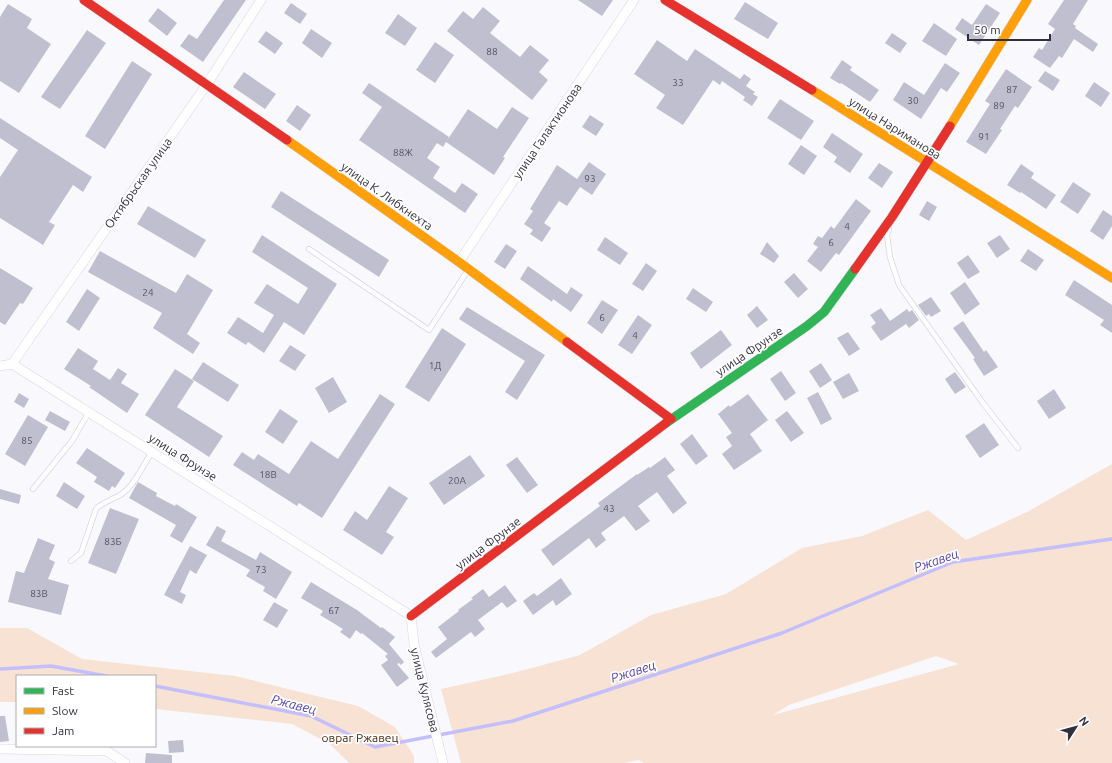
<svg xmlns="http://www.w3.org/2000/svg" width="1112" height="763" viewBox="0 0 1112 763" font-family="Ubuntu,sans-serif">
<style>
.green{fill:#f7e2d4;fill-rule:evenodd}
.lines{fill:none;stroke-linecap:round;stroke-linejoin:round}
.stream{stroke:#c3befc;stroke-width:3.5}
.building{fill:#c0bfd0}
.lane-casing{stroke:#d7d7e0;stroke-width:6}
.street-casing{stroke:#d7d7e0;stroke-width:10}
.fast-casing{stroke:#d7d7e0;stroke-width:10}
.slow-casing{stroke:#d7d7e0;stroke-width:10}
.jam-casing{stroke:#d7d7e0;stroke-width:10}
.lane{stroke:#fefeff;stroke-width:4.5}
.street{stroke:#fefeff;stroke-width:9}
.fast{stroke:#30b455;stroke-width:9}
.slow{stroke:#ff9f0a;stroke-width:9}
.jam{stroke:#e5322d;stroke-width:9}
.labels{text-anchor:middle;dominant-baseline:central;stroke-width:3.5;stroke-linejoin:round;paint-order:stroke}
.number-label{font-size:10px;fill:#545361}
.street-label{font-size:12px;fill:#302f3c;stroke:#fff}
.park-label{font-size:12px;fill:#46270d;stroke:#fff}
.water-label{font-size:13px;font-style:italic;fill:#5544a7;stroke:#fff}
</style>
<rect width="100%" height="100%" fill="#f9f9fd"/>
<path class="green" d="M 1112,464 L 1112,763 L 644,763 L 639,760 L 624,763 L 461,763 L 441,689 L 513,673 L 580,655 L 651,615 L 726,594 L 802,548 L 862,536 L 928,510 L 966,540 L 1027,512 ZM 936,656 L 959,664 L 773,715 L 789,705 Z
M 0,628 L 27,628 L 82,659 L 235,676 L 358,706 L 395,727 L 414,756 L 414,763 L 349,763 L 330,744 L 292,724 L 155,709 L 155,676 L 17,676 L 17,702 L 0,702 Z"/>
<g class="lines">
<path class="stream" d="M 0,669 L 51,666 L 106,676
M 155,686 L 311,716 L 375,747 L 513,721 L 782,633 L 953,562 L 1112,539"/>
</g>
<path class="building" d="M 224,0 L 246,0 L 203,62 L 180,46 L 189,34 L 197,39 Z
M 578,0 L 613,0 L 602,16 Z
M 1064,0 L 1088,0 L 1073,24 L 1076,26 L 1075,28 L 1098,44 L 1093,52 L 1074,39 L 1062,58 L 1059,56 L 1050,68 L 1033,57 L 1039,48 L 1042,50 L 1055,29 L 1048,24 Z
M 745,2 L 778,23 L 768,39 L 734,19 Z
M 291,3 L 307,14 L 300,24 L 284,13 Z
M 8,4 L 32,19 L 27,28 L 51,44 L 19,93 L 0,81 L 0,17 Z
M 986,4 L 1000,13 L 979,45 L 955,29 L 962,18 L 972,25 Z
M 483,7 L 500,21 L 490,33 L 520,57 L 530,45 L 549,60 L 539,72 L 548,80 L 532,100 L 447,31 L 463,11 L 473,19 Z
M 158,8 L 177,23 L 167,36 L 148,21 Z
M 398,14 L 417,28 L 405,46 L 385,33 Z
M 934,23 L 957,39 L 946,56 L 922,41 Z
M 311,29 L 332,43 L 322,58 L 302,43 Z
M 87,30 L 106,43 L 60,109 L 41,97 Z
M 266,31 L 283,43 L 275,54 L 258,42 Z
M 892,33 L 907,43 L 900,53 L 885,43 Z
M 657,40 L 687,61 L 695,49 L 740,79 L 744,74 L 751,79 L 746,86 L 755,92 L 753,94 L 758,97 L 752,106 L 743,100 L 745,97 L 722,81 L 720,85 L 713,80 L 683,125 L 656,108 L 665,95 L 634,74 Z
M 435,42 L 454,55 L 435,83 L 416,70 Z
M 842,60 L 852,67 L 850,70 L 879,90 L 870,102 L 841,83 L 840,84 L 830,78 Z
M 132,61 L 152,74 L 105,149 L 85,136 Z
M 945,63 L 960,73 L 947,92 L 941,88 L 921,119 L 893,100 L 904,82 L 924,95 Z
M 1006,69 L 1032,87 L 1018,108 L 1015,106 L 1000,129 L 1002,130 L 986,154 L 966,142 L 990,104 L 985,101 Z
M 1045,71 L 1060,80 L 1053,91 L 1038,81 Z
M 244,72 L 276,94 L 265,109 L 233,87 Z
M 1094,82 L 1110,93 L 1101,107 L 1085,96 Z
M 369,83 L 449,137 L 443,147 L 437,143 L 427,158 L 440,167 L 433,178 L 455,193 L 462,183 L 478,194 L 465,213 L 359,140 L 382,107 L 362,93 Z
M 780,99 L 814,121 L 801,140 L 767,118 Z
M 297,105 L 311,115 L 300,131 L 286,121 Z
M 512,107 L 529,118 L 503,157 L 505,158 L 494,175 L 446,142 L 468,109 L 497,129 Z
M 590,115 L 604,124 L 596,136 L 582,127 Z
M 0,118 L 92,177 L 83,192 L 73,185 L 49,222 L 55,225 L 43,245 L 0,218 L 0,177 L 18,150 L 0,138 Z
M 832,133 L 863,154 L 850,173 L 834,162 L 837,157 L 823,147 Z
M 801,145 L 817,156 L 804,175 L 788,164 Z
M 589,162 L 606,174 L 592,195 L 580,187 L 567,206 L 559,201 L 544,223 L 551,228 L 542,242 L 530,234 L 533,230 L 524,224 L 533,211 L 530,209 L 557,165 L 577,179 Z
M 879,163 L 893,172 L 882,188 L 868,178 Z
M 1021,164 L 1034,173 L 1031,178 L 1056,195 L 1046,209 L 1021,192 L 1020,193 L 1007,185 Z
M 1073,182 L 1091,194 L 1078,214 L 1060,202 Z
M 281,191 L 389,260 L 379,277 L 271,207 Z
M 856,199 L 871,211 L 839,255 L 836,253 L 821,272 L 807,261 L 818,247 L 813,244 L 818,236 L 822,238 L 831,226 L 834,229 Z
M 927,201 L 937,207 L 929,221 L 919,215 Z
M 148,206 L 206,240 L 195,258 L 137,224 Z
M 1103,210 L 1112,216 L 1112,226 L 1103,240 L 1090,231 Z
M 262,235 L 337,284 L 304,335 L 284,322 L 264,353 L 248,342 L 246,345 L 227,333 L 238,317 L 263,333 L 274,315 L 254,303 L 267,284 L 298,304 L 308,288 L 252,252 Z
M 1000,235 L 1010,249 L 997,258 L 987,243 Z
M 605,237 L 628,253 L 620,265 L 597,250 Z
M 767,242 L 779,256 L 774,263 L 760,254 Z
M 506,244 L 517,251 L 505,269 L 494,262 Z
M 1028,249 L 1044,260 L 1036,271 L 1020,261 Z
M 100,251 L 176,293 L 187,274 L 213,290 L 187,334 L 200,343 L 193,354 L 153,328 L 162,313 L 88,272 Z
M 968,255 L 980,272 L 968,279 L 957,263 Z
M 646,263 L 657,271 L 643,291 L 632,284 Z
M 528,266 L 567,294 L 571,287 L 583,295 L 571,312 L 553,299 L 552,302 L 520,279 Z
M 0,268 L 33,288 L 23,304 L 20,303 L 5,325 L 0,322 Z
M 794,273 L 808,289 L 798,298 L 784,282 Z
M 1074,280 L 1112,305 L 1112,333 L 1100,325 L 1104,320 L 1065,295 Z
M 965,282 L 980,304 L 965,315 L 950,293 Z
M 693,288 L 713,302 L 706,312 L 686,299 Z
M 87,289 L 100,298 L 79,331 L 66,322 Z
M 931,297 L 941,311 L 931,317 L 929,314 L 926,316 L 918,305 Z
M 602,300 L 618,310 L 602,334 L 587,323 Z
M 757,306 L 768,320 L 757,328 L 747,315 Z
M 467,307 L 545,355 L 517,400 L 505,392 L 525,361 L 459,319 Z
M 881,308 L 890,321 L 907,309 L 909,312 L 912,310 L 919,320 L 909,328 L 906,324 L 881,341 L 871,327 L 876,323 L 870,315 Z
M 638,315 L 652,325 L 632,354 L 618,345 Z
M 963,321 L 984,352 L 986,350 L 998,367 L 984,376 L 973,359 L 975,358 L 953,328 Z
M 442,328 L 466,344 L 429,402 L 405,387 Z
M 721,330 L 732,345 L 701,369 L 690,353 Z
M 848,332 L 860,349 L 849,356 L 837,338 Z
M 290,345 L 306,355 L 295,371 L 279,361 Z
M 78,348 L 98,361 L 93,369 L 110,380 L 118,368 L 127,374 L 121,383 L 139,394 L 127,413 L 89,387 L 91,386 L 64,369 Z
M 203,362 L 239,385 L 228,402 L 192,379 Z
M 821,363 L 832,380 L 820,388 L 809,371 Z
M 175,369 L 194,381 L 177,407 L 223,436 L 209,457 L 145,415 Z
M 781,371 L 796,393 L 785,401 L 770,379 Z
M 955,372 L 966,387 L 955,394 L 945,379 Z
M 849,373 L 859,391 L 843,399 L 833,382 Z
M 333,377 L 347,402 L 329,413 L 315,388 Z
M 1054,389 L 1066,408 L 1049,419 L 1037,401 Z
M 818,392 L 832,419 L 821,425 L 807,398 Z
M 19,393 L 29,399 L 24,408 L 14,402 Z
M 380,394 L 395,404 L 322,518 L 299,503 L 297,506 L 233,465 L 242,452 L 254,460 L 258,454 L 289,474 L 311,441 L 338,459 Z
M 748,394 L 768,420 L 750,434 L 762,451 L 734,470 L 722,454 L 732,446 L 726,437 L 732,433 L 718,414 L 729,405 L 730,407 Z
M 280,409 L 298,421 L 283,444 L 265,432 Z
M 50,411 L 70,422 L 65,431 L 45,420 Z
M 787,411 L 804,433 L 791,442 L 775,420 Z
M 28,415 L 48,427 L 25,466 L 5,454 Z
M 984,423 L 999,445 L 980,458 L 965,436 Z
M 692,434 L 708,456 L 696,465 L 680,444 Z
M 87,448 L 125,473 L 115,488 L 112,486 L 109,491 L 94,482 L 97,477 L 76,463 Z
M 470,455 L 485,476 L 444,505 L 429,483 Z
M 517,457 L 538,485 L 527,493 L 506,465 Z
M 665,457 L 675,470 L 667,476 L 687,503 L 673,514 L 657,492 L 638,506 L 650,521 L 636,531 L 624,516 L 601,533 L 606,540 L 596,548 L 589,538 L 553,566 L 541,550 L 600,506 L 598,503 L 637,474 L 637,475 L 649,467 L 650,468 Z
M 64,482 L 85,496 L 77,509 L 56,496 Z
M 138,482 L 157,493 L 156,496 L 175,506 L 176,504 L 197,517 L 182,543 L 170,536 L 176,525 L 129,498 Z
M 389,486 L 408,498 L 386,532 L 394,537 L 382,555 L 343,530 L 355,511 L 367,520 Z
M 0,489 L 21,495 L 19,504 L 0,499 Z
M 110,508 L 139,519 L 116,574 L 88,563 Z
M 217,526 L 226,531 L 221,541 L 256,560 L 260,552 L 292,572 L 276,599 L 263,591 L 265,587 L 246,576 L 250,570 L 206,545 Z
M 38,538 L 55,545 L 49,559 L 55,562 L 48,579 L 69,585 L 61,615 L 8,602 L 16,571 L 24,573 Z
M 190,546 L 207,555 L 196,574 L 190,570 L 180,592 L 186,595 L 182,604 L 164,595 Z
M 561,578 L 572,594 L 556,606 L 553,600 L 533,615 L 523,601 L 534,593 L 537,596 Z
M 311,582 L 357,610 L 381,628 L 382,627 L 395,637 L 389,644 L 404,662 L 401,665 L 399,663 L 397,664 L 409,678 L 397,687 L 381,665 L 388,660 L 385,656 L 388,654 L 362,633 L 361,634 L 356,630 L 350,639 L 340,632 L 343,629 L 320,615 L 323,611 L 301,598 Z
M 505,585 L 517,601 L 507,608 L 502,602 L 478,620 L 485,629 L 475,637 L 471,632 L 436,658 L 431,652 L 447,639 L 438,627 L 459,611 L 458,610 L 473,599 L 471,598 L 483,589 L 489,597 Z
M 274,602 L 288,610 L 277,628 L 263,620 Z
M 0,716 L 5,716 L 9,741 L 0,742 Z
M 183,740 L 184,752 L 169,753 L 168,741 Z
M 146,753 L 172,755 L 172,763 L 145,763 Z"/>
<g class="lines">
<g class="lane-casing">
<path id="lane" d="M 889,229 L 887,236 L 890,257 L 899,285 L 983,403 L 1018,448
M 309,249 L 429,330 L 468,270
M 33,489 L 72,441 L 89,412
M 71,561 L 81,553 L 96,509 C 104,501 115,499 123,493 C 135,485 144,463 152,452"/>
</g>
<g class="street-casing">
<path id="street" d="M 459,262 L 634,0
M 12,364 L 207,84 L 261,0
M 0,366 L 12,364 L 303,547 L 411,616 L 414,644 L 443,763
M 0,749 L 107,751 L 125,763"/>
</g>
<g class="fast-casing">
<path id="fast" d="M 666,423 L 807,326 L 824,312 L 855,269"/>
</g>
<g class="slow-casing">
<path id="slow" d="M 812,90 L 1112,278
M 950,126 L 1027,0
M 287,140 L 459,262 L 567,342"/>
</g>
<g class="jam-casing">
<path id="jam" d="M 84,0 L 287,140
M 665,0 L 812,90
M 855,269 L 892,217 L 950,126
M 567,342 L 671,419
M 411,616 L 666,423"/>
</g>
<use href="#lane" class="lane"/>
<use href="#street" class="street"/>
<use href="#fast" class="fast"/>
<use href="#slow" class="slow"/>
<use href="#jam" class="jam"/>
</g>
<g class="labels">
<g class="number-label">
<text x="492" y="51">88</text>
<text x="678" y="82">33</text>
<text x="1012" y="89">87</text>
<text x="913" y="100">30</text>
<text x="999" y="105">89</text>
<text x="984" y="136">91</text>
<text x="403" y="152">88Ж</text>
<text x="590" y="178">93</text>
<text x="847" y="226">4</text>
<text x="831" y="242">6</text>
<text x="148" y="292">24</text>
<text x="602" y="317">6</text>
<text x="635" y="335">4</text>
<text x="435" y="365">1Д</text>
<text x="27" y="440">85</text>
<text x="268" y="474">18В</text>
<text x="457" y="480">20А</text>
<text x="609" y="508">43</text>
<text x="113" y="541">83Б</text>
<text x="261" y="569">73</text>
<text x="39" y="593">83В</text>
<text x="334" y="610">67</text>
</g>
<g class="street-label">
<text transform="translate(895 128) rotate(32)">улица Нариманова</text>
<text transform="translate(547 131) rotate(-56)">улица Галактионова</text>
<text transform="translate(138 183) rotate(-55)">Октябрьская улица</text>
<text transform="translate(387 196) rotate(35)">улица К. Либкнехта</text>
<text transform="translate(749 351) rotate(-34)">улица Фрунзе</text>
<text transform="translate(183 457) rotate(32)">улица Фрунзе</text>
<text transform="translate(488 543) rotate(-37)">улица Фрунзе</text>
<text transform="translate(425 690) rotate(76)">улица Кулясова</text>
</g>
<g class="park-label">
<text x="360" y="737">овраг Ржавец</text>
</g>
<g class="water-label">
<text transform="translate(936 560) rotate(-19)">Ржавец</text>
<text transform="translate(633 671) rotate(-18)">Ржавец</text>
<text transform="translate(294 704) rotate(14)">Ржавец</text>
</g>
</g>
<rect x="16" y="675" width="140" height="72" fill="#ffffff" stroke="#acacb1"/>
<rect x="24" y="688" width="20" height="6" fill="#30b455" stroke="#acacb1"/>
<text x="52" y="695" font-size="12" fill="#302f3c">Fast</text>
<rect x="24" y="708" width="20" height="6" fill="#ff9f0a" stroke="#acacb1"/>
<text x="52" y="715" font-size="12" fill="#302f3c">Slow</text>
<rect x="24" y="728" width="20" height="6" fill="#e5322d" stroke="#acacb1"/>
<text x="52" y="735" font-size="12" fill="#302f3c">Jam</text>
<g transform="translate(1076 727) rotate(54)" stroke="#ffffff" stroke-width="3" paint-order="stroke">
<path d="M0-3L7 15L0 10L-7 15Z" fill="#302f3c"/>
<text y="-6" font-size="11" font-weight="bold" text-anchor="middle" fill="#302f3c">N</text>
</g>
<path d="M968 34v6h82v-6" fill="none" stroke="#302f3c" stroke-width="2"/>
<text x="974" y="34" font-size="12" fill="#302f3c" stroke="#ffffff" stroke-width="3" paint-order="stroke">50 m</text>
</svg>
